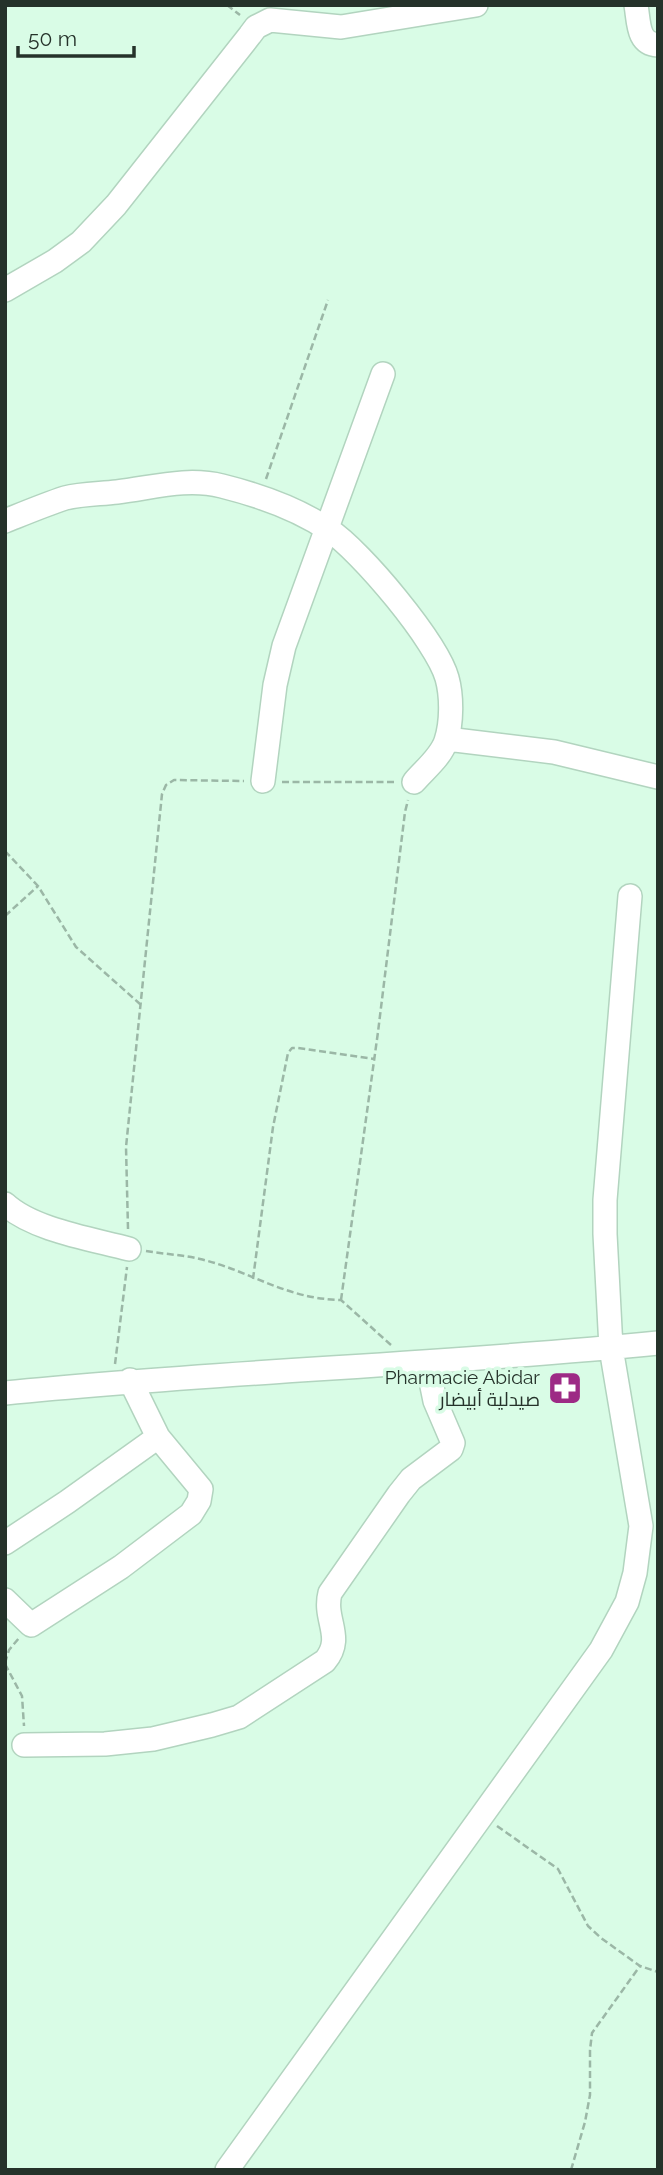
<svg xmlns="http://www.w3.org/2000/svg" width="663" height="2175" viewBox="0 0 663 2175" font-family="Raleway,Cairo,sans-serif">
<style>
.lines{fill:none;stroke-linecap:round;stroke-linejoin:round}
.minor-casing{stroke:#b2d4bf;stroke-width:26}
.path{stroke:#9bb7a6;stroke-width:2.5;stroke-dasharray:7 3.5;stroke-linecap:butt}
.minor{stroke:#fff;stroke-width:23}
.labels{text-anchor:middle;dominant-baseline:central;stroke-width:7;stroke-linejoin:round;paint-order:stroke}
.poi-label{font-size:19px;fill:#25322a;stroke:#d9fce6;text-anchor:end}
</style>
<rect width="100%" height="100%" fill="#d9fce6"/>
<g class="lines">
<g class="minor-casing">
<path id="minor" d="M 636,5 C 639,22 637,44 658,45
M 5,290 L 55,261 L 81,242 L 116,205 L 250,35 L 256,27 L 270,20 L 341,27 L 476,5
M 5,521 C 25,513 44,505 65,498 C 81,494 100,494 117,492 C 152,488 186,477 222,486 C 258,495 298,509 329,530 C 361,551 437,642 447,678 C 452,696 452,723 446,741 C 441,757 424,770 414,782
M 447,739 L 554,752 L 658,777
M 263,781 L 275,685 L 284,646 L 383,374
M 5,1204 C 33,1230 92,1239 129,1249
M 5,1393 C 222,1371 441,1365 658,1343
M 5,1543 L 67,1502 L 158,1437
M 5,1600 L 31,1625 L 121,1567 L 191,1514 L 199,1501 L 201,1489 L 158,1437 L 130,1380
M 24,1745 L 105,1744 L 153,1739 L 212,1725 L 239,1717 L 325,1661 C 345,1637 323,1620 330,1593 L 399,1494 L 411,1479 L 451,1449 L 453,1443 L 435,1401 L 427,1362
M 227,2170 L 601,1650 L 627,1602 L 635,1573 L 641,1526 L 611,1348 L 605,1234 L 605,1200 L 630,896"/>
</g>
<path class="path" d="M 227,5 L 240,15
M 266,479 L 328,300
M 282,782 L 394,782
M 5,851 L 38,886 L 76,947 L 140,1004
M 5,916 L 38,886
M 128,1229 L 126,1147 L 162,794 L 166,785 L 174,780 L 244,781
M 146,1251 C 164,1254 183,1255 200,1259 C 251,1271 285,1299 341,1300 L 391,1345
M 253,1279 L 273,1127 L 288,1053 L 292,1048 L 298,1048 L 374,1059
M 341,1300 L 378,1032 L 405,812 L 408,800
M 115,1364 L 127,1267
M 5,1663 L 9,1650 L 19,1638
M 5,1664 L 22,1696 L 24,1726
M 497,1826 L 558,1869 L 588,1926 L 601,1938 L 640,1966 L 658,1972
M 571,2170 L 585,2122 L 590,2095 L 590,2050 L 592,2033 L 640,1966"/>
<use href="#minor" class="minor"/>
</g>
<defs>
<g id="pharmacy-square" transform="scale(1.75)"><rect x="-9" y="-9" width="18" height="18" rx="4" fill="#9d2a85" stroke="#d9fce6"/><path d="M-2-6h4v4h4v4h-4v4h-4v-4h-4v-4h4Z" fill="#fff"/></g>
</defs>
<g fill-rule="evenodd">
<use href="#pharmacy-square" x="565" y="1388"/>
</g>
<g class="labels">
<g class="poi-label">
<text x="540" y="1377">Pharmacie Abidar<tspan x="540" dy="22">صيدلية أبيضار</tspan></text>
</g>
</g>
<rect width="663" height="2175" fill="none" stroke="#25322a" stroke-width="14"/>
<path d="M18 46v10h116v-10" fill="none" stroke="#25322a" stroke-width="3.5"/>
<text x="28" y="46" font-size="21" fill="#25322a" stroke="#d9fce6" stroke-width="5" paint-order="stroke">50 m</text>
</svg>
